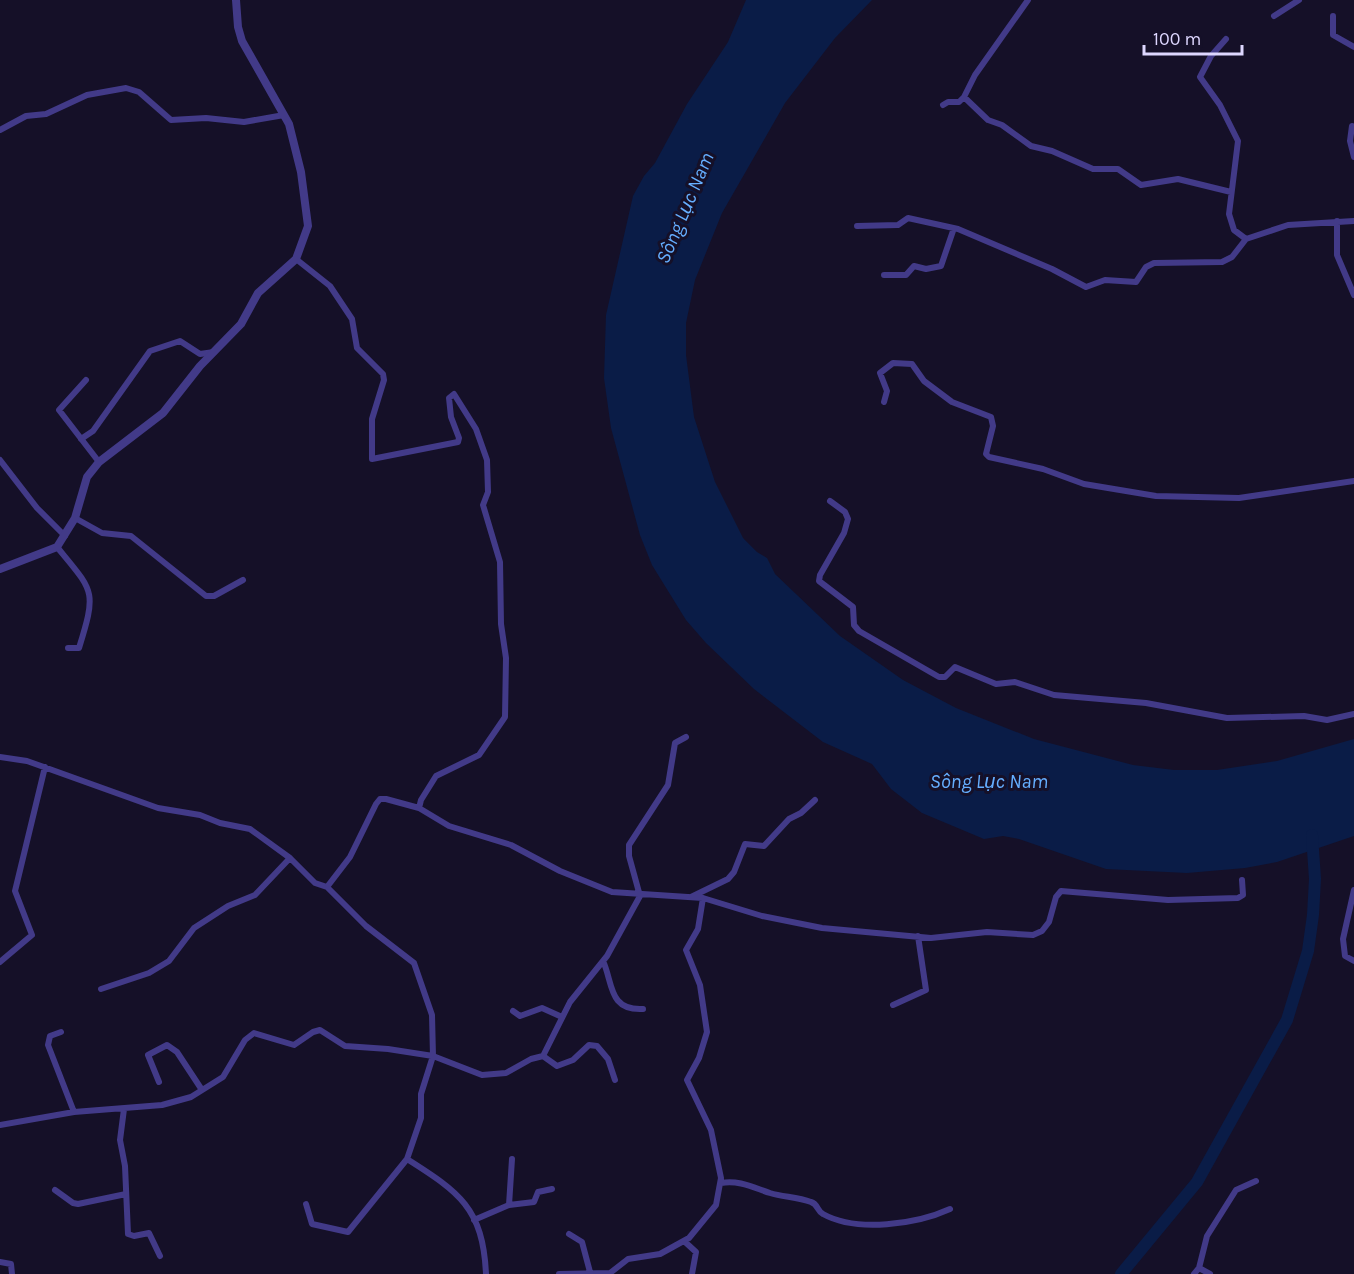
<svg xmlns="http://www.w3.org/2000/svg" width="1354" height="1274" viewBox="0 0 1354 1274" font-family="Karla,sans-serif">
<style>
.water{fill:#0a1c47}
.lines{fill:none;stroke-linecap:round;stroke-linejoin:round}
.river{stroke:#0a1c47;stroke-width:12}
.minor{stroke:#423a88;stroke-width:6}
.tertiary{stroke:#423a88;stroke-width:8}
.labels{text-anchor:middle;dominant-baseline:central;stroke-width:6;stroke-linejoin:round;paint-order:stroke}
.water-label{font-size:20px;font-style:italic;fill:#65aeff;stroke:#151028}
</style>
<rect width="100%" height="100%" fill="#151028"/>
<path class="water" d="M 746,0 L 872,0 L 835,38 L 785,103 L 722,213 L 695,280 L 686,323 L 686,355 L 694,417 L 715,482 L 743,538 L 757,552 L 767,558 L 775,574 L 840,636 L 903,680 L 956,708 L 1034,739 L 1133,765 L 1174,770 L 1217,770 L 1277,761 L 1354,739 L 1354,836 L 1277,862 L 1245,868 L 1187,873 L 1106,869 L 1019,839 L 1003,836 L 984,839 L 922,813 L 891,789 L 872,764 L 823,742 L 754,689 L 706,643 L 686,620 L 652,565 L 640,535 L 611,428 L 604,378 L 606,315 L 633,196 L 644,176 L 655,163 L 687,104 L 728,42 Z"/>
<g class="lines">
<path class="river" d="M 1121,1274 L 1197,1182 L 1287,1020 L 1308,951 L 1313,915 L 1315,879 L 1312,835"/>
<path class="minor" d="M 1274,16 L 1299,0
M 1333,16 L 1333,35 L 1354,47
M 1226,39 L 1211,56 L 1200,77 L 1220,105 L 1238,141 L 1229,214 L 1234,230 L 1246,239
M 964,97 L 988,120 L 1002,125 L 1031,146 L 1052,151 L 1093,169 L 1118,169 L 1141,185 L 1178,179 L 1231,192
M 943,105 L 948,102 L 959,102 L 964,97 L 975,75 L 1028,0
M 1352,126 L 1350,141 L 1354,157
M 0,130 L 26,116 L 46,114 L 87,95 L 126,88 L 139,92 L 171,120 L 206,118 L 244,122 L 284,115
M 1337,221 L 1337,255 L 1354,295
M 857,226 L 898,225 L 908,218 L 958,229 L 1052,269 L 1086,287 L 1105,280 L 1136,282 L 1146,267 L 1154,263 L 1222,262 L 1232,257 L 1246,239 L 1288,225 L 1354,221
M 296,259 L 330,286 L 352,319 L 357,348 L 383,374 L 384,380 L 372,419 L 372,459 L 458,442 L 459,438 L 451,417 L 449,398 L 454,394 L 476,429 L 487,460 L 488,492 L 483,505 L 500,562 L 501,624 L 506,658 L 505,717 L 479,755 L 436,776 L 421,800 L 419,808
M 884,275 L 906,275 L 914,266 L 926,269 L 941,266 L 954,228
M 86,380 L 59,410 L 99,462
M 884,402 L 887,391 L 880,373 L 893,363 L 912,364 L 924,381 L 952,402 L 991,417 L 993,426 L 986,454 L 989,457 L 1043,469 L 1084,484 L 1156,496 L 1239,498 L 1354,481
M 81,439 L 93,431 L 150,351 L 180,341 L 200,354 L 214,352
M 0,460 L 37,508 L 65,536
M 830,501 L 845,512 L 848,519 L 844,533 L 820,575 L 819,581 L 853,607 L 854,625 L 859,631 L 939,677 L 945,677 L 955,667 L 996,684 L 1015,682 L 1054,695 L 1146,703 L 1227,718 L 1304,716 L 1327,720 L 1354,714
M 75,518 L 102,533 L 131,536 L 206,596 L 214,596 L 243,580
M 57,547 C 94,592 97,590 79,648 L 68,648
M 0,757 L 27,761 L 158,808 L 200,815 L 220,823 L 250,829 L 290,858 L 315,883 L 327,887 L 350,857 L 376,804 L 380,799 L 386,799 L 419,808 L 449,826 L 511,845 L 560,871 L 612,892 L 703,898 L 762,916 L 822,928 L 931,938 L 987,932 L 1033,935 L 1042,931 L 1049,922 L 1056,897 L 1061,891 L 1168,900 L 1238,898 L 1243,895 L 1242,880
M 327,887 L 366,926 L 414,963 L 432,1015 L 433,1056 L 421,1094 L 421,1118 L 407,1159 C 459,1192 483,1208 486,1274
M 1354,890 L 1343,939 L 1345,956 L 1354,961
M 691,897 L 728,879 L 734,872 L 745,844 L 764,846 L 789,819 L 801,813 L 815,800
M 603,961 C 613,982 608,1011 643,1009
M 0,962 L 32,935 L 15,891 L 45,767
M 101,989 L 149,973 L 169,961 L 194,928 L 228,906 L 255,895 L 290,858
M 893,1005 L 926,990 L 918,936
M 513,1011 L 520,1016 L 542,1008 L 562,1017
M 61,1032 L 50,1036 L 48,1045 L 74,1112
M 543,1056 L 557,1066 L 573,1060 L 589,1045 L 597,1046 L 608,1059 L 615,1080
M 159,1082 L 148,1055 L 167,1045 L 177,1052 L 202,1090
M 124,1109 L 120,1140 L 125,1166 L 128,1234 L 134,1236 L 149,1233 L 160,1256
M 0,1125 L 74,1112 L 162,1105 L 191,1097 L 223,1077 L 245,1040 L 254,1033 L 294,1045 L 313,1032 L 320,1030 L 345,1046 L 388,1049 L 433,1056 L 482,1075 L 506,1073 L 531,1059 L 543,1056 L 570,1002 L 607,956 L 640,896 L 629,856 L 629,845 L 668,785 L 675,743 L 686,737
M 721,1183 C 739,1180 752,1187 770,1193 C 783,1197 797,1197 811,1202 C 818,1204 817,1211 823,1214 C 857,1233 917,1224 950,1209
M 55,1190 L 73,1203 L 78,1204 L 126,1194
M 306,1204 L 312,1224 L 348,1232 L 407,1159
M 509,1205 L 512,1159
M 474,1220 L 509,1205 L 534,1202 L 538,1192 L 552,1189
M 569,1234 L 582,1242 L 590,1272
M 684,1241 L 696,1252 L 692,1274
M 0,1262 L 11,1264 L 12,1274
M 1199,1268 L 1207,1236 L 1236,1190 L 1256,1181
M 559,1274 L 610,1273 L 628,1259 L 660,1254 L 689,1238 L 716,1205 L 721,1178 L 711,1130 L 687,1080 L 699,1058 L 707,1032 L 700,985 L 686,950 L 698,929 L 703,898
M 1194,1274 L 1199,1268 L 1210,1274"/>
<path class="tertiary" d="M 0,569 L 57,547 L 75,518 L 87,477 L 99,462 L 163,413 L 200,366 L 241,324 L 258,293 L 296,259 L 308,226 L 301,172 L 289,124 L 242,41 L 238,27 L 236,0"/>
</g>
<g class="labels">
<g class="water-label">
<text transform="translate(685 208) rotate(-67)">Sông Lục Nam</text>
<text x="989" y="781">Sông Lục Nam</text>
</g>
</g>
<path d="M1144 45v9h98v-9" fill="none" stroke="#ded7ff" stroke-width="3"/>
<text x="1153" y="45" font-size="18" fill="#ded7ff" stroke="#151028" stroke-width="4.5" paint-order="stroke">100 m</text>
</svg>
